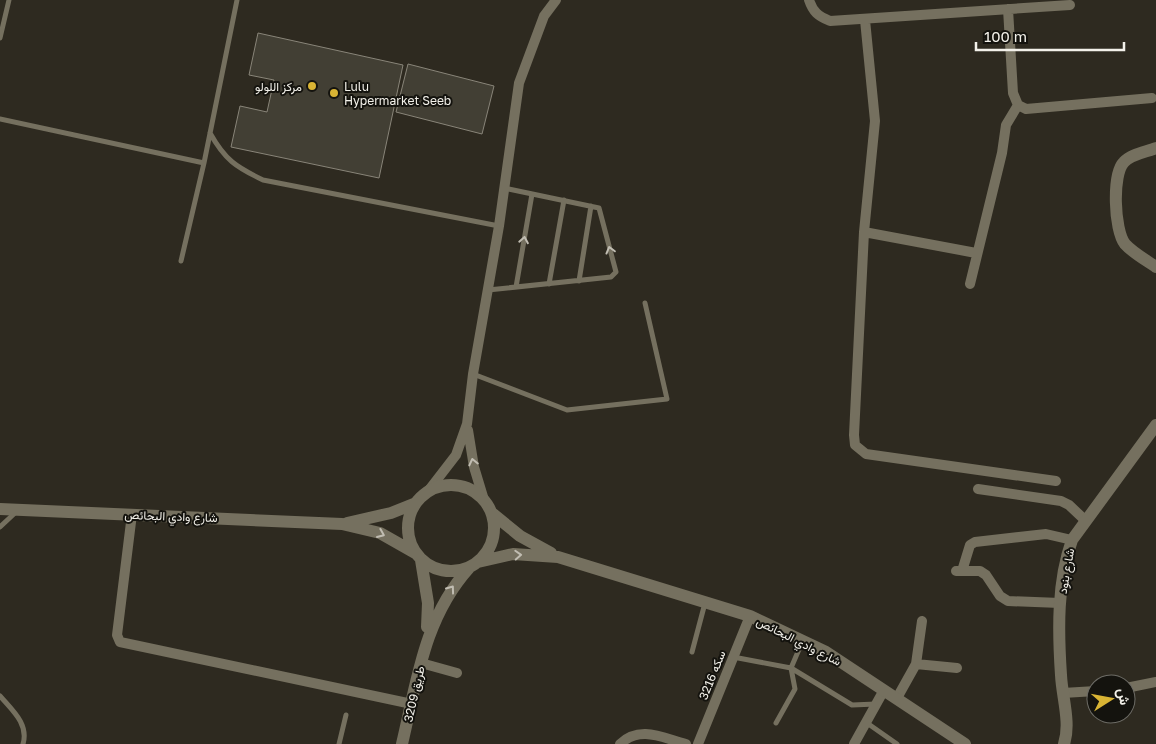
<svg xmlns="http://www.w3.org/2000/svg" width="1156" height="744" viewBox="0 0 1156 744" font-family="'Golos Text',Vazirmatn,sans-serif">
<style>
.building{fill:#423f34;stroke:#898579}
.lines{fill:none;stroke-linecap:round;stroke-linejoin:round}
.service{stroke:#75705f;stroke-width:5}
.minor{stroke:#75705f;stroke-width:10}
.tertiary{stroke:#75705f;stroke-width:12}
.oneway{stroke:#c1bdb2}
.poi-dot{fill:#d9b434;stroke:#14130e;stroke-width:2}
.labels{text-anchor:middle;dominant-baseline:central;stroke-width:4;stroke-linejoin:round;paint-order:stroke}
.poi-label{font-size:12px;fill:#f3f1ea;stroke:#14130e;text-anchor:end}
.street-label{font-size:12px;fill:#f3f1ea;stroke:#14130e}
</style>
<rect width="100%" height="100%" fill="#2e2a20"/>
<path class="building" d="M 258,33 L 403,65 L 379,178 L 231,147 L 240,106 L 267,112 L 274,80 L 249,75 Z
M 408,64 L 494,86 L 482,134 L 396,112 Z"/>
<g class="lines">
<path class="service" d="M 0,38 L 9,0
M 0,119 L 204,163
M 210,133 C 225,160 236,167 263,180 L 499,226
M 181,261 L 204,163 L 237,0
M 579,281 L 591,206
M 549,284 L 564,200
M 516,287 L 532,194
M 488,290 L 611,277 L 616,272 L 599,208 L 504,188
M 473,374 L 567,410 L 667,399 L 645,303
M 0,527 L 16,512
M 692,652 L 705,603
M 733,657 L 791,668 L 852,705 L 876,704
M 0,696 C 12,710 29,724 23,744
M 776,723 L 795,689 L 791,668 L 803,640
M 867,723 L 897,744
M 339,744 L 346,715"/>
<path class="minor" d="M 809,0 C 813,12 818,16 830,21 L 1070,5
M 1008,9 L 1013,93 L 1018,105 L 1026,109 L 1152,98
M 865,20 L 875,121 L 864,232 L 854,435 L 855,445 L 866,454 L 1056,481
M 864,232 L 976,253
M 970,284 L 1002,153 L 1006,125 L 1018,105
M 468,430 L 474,467 L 484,500
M 978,489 L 1061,501 L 1069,505 L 1086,521
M 429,490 L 456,455 L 467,424 L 473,374 L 499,226 L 519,83 L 544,16 L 556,0
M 132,514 L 117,635 L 120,642 L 412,704
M 956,571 L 980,571 L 986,575 L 1000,596 L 1008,601 L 1060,603
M 962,571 L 970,545 L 975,542 L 1046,534 L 1072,540
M 421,663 L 457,673
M 916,664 L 957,668
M 1126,688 L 1156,682
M 1063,693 L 1096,691
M 897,698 L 916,664 L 922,621
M 620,744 C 640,725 663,738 686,744
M 698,744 L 750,616
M 854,744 L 884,690"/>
<path class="tertiary" d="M 1156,148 C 1146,152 1131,154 1124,162 C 1112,174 1114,230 1125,244 C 1133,253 1146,260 1156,267
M408 528a43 43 0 1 1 86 0a43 43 0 1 1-86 0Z
M 0,509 L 342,524 L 380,533 L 417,554
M 493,514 L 520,536 L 551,553
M 347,523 L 391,513 L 416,503
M 421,560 L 428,603 L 427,627
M 478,562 L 513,554 L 558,557 L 750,616 L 826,652 L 965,744
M 402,744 C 417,681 424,618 469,568
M 1064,744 C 1071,723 1062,697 1061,675 C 1058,631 1057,582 1072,540 L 1156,425"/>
</g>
<defs><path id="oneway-chevron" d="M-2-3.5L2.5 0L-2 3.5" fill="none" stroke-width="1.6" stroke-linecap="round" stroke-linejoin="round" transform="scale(1.25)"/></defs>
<g class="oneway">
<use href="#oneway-chevron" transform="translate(524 240) rotate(-80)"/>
<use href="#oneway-chevron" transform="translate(610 250) rotate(-105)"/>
<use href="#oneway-chevron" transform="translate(473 462) rotate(-103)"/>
<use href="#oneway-chevron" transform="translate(381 534) rotate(23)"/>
<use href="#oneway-chevron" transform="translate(518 555) rotate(-3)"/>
<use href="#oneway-chevron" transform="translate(451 589) rotate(-54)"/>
</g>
<g class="poi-dot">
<circle cx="312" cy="86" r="5"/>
<circle cx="334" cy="93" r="5"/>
</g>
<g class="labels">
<g class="poi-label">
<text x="302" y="86">مركز اللولو</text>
<text x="344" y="86" text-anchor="start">Lulu<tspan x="344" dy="14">Hypermarket Seeb</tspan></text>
</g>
<g class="street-label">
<text transform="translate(171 516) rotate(2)">شارع وادي البحائص</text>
<text transform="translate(1066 571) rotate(-80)">شارع بنود</text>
<text transform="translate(799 641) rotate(27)">شارع وادي البحائص</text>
<text transform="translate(712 675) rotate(-68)">سكه 3216</text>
<text transform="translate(414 694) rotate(-77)">طريق 3209</text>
</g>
</g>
<g transform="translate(1111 699) rotate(79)"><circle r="24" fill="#14130e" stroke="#6d6c66"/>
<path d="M0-4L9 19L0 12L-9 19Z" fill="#d9b434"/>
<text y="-8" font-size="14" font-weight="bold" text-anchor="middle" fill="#f3f1ea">ش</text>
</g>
<path d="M976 42v8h148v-8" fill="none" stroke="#f3f1ea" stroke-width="2.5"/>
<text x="984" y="42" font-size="15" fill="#f3f1ea" stroke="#14130e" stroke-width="4" paint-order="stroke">100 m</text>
</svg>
